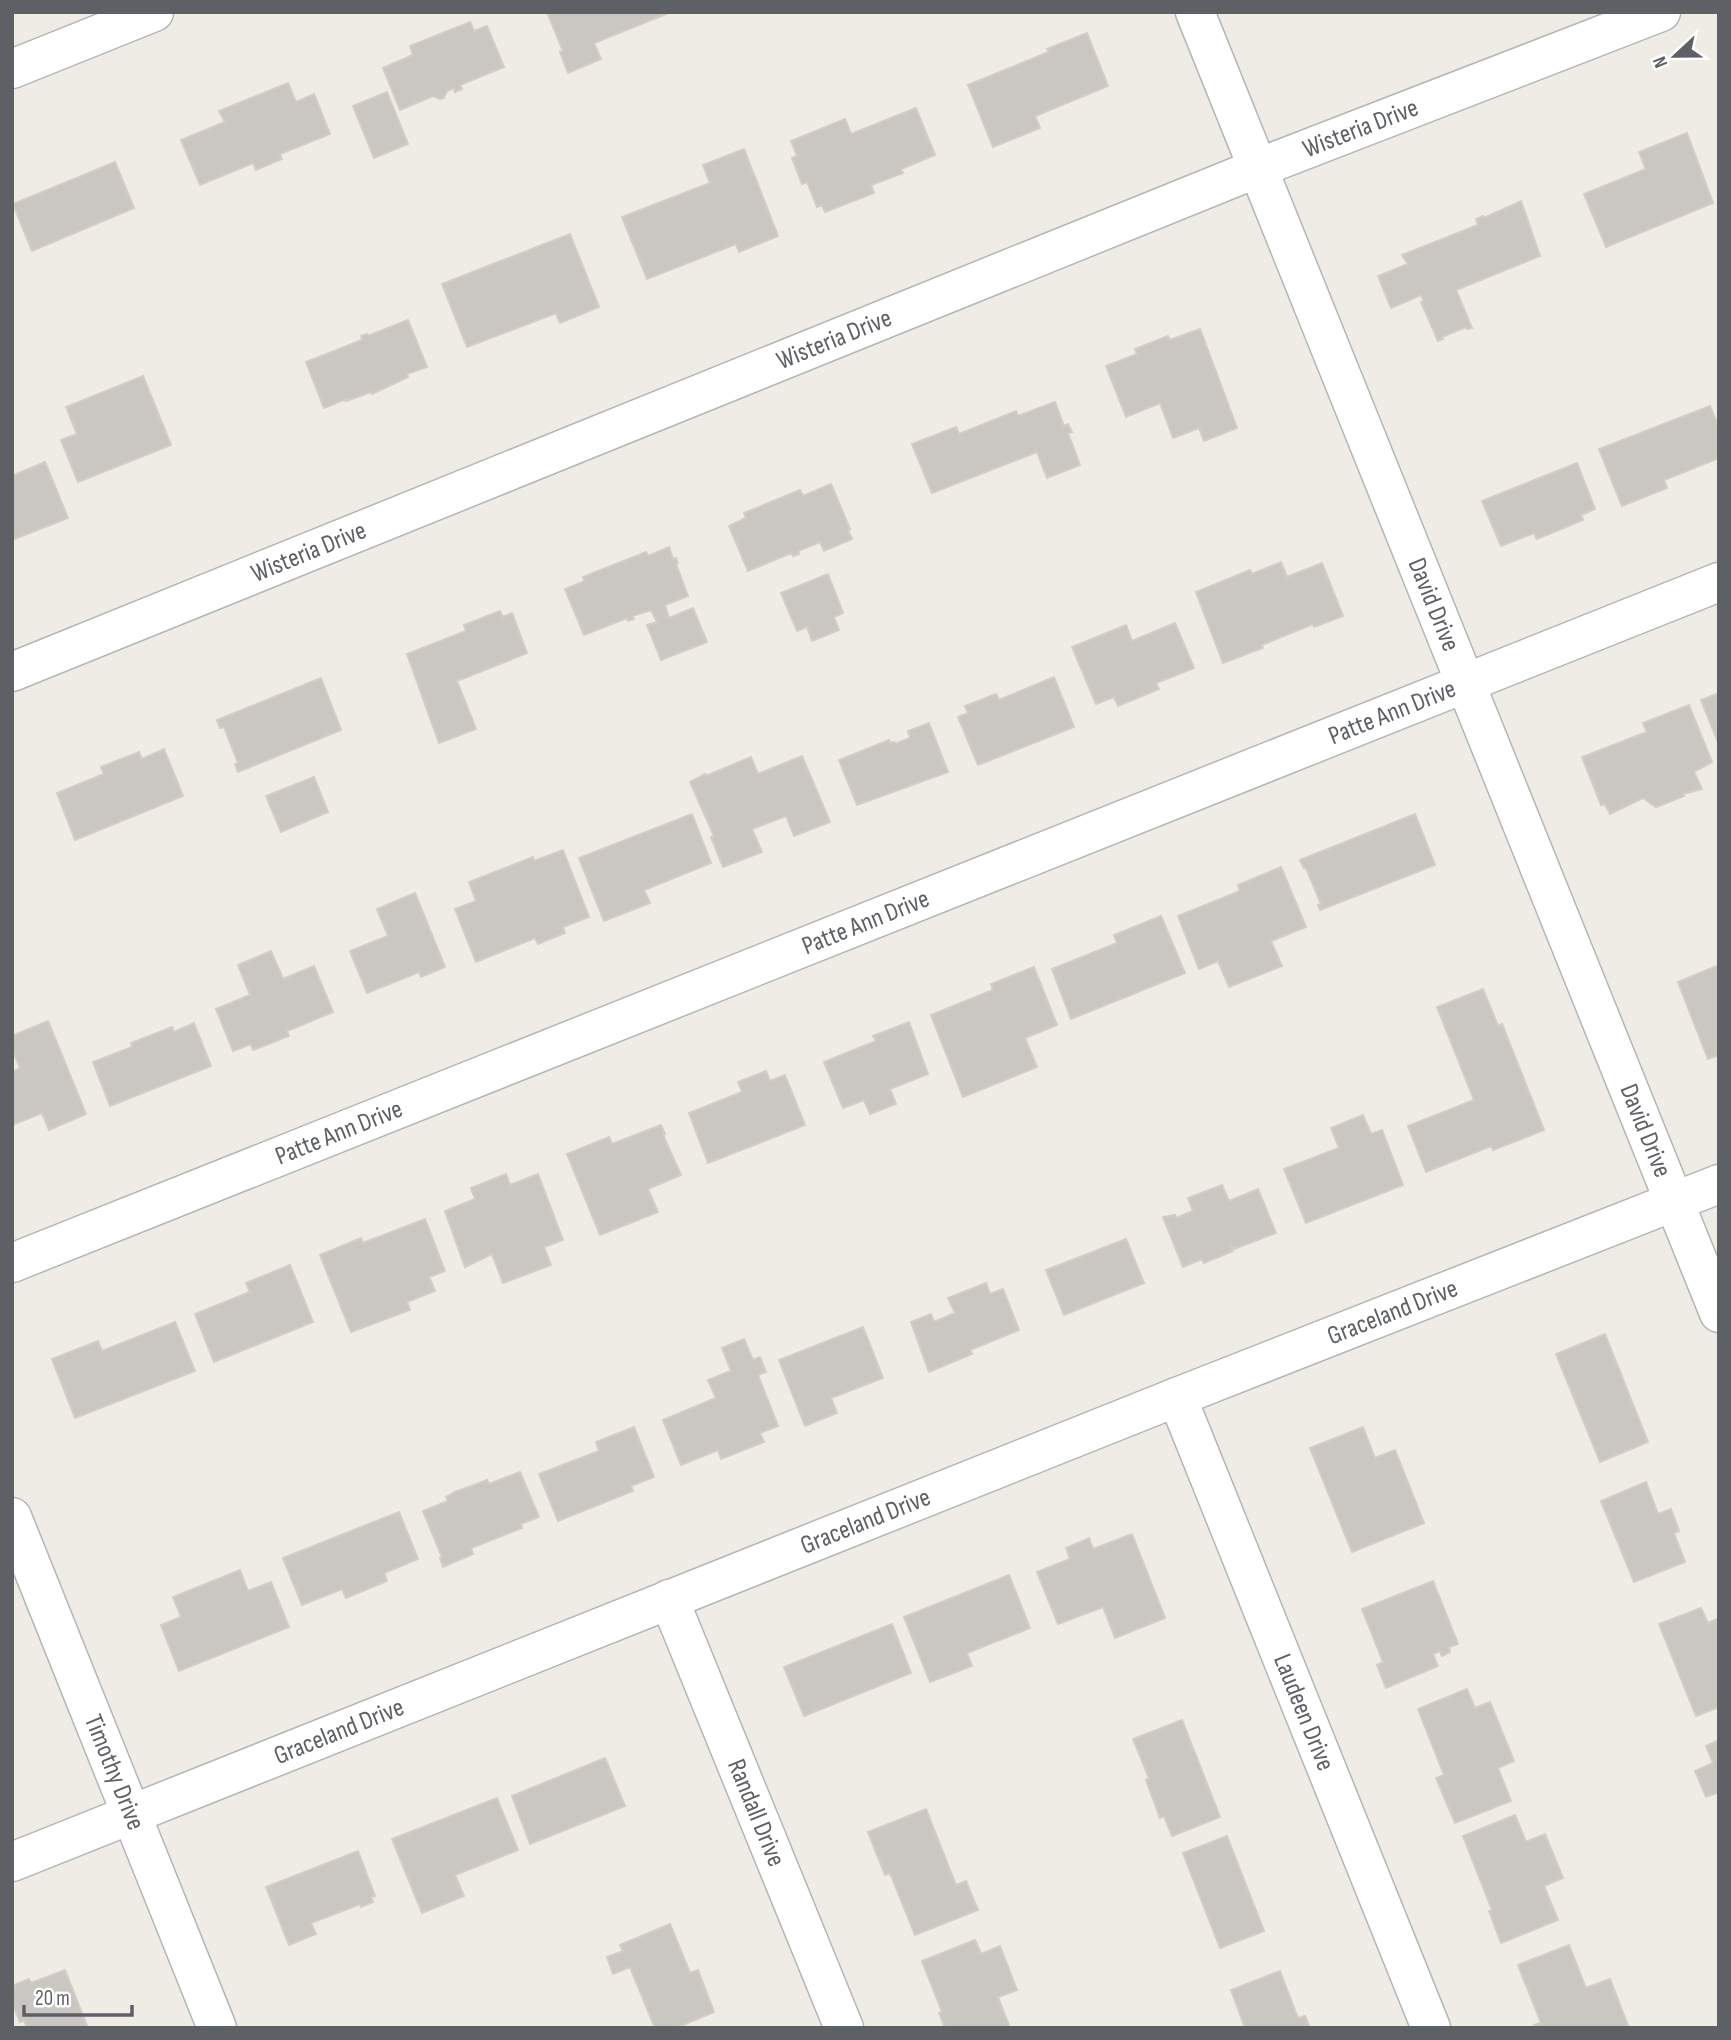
<svg xmlns="http://www.w3.org/2000/svg" width="1731" height="2040" viewBox="0 0 1731 2040" font-family="'Sofia Sans Condensed',sans-serif">
<style>
.building{fill:#cac7c2;stroke:#d3cdc4;stroke-width:2}
.lines{fill:none;stroke-linecap:round;stroke-linejoin:round}
.minor-casing{stroke:#b3b6b9;stroke-width:41}
.minor{stroke:#fff;stroke-width:38}
.labels{text-anchor:middle;dominant-baseline:central;stroke-width:7;stroke-linejoin:round;paint-order:stroke}
.street-label{font-size:26px;fill:#5d6165;stroke:#fff}
</style>
<rect width="100%" height="100%" fill="#efece5"/>
<path class="building" d="M 547,12 L 671,12 L 594,43 L 601,59 L 568,73 L 560,52 L 563,51 Z
M 470,22 L 474,31 L 487,26 L 504,67 L 460,85 L 462,89 L 455,92 L 454,88 L 447,91 L 444,98 L 440,99 L 433,96 L 400,110 L 383,68 L 413,55 L 410,46 Z
M 1087,33 L 1108,86 L 1035,116 L 1040,128 L 993,147 L 968,85 L 1049,52 L 1047,49 Z
M 288,83 L 296,102 L 314,94 L 330,134 L 280,154 L 282,159 L 256,170 L 253,163 L 200,185 L 181,140 L 225,122 L 219,111 Z
M 387,92 L 408,144 L 374,158 L 353,106 Z
M 916,108 L 935,155 L 901,169 L 903,173 L 871,185 L 874,193 L 825,212 L 822,205 L 817,207 L 807,182 L 802,184 L 792,158 L 797,156 L 791,141 L 845,119 L 851,134 Z
M 1687,133 L 1713,203 L 1606,247 L 1584,194 L 1646,169 L 1639,152 Z
M 744,149 L 778,236 L 739,252 L 736,244 L 647,279 L 622,217 L 710,183 L 703,165 Z
M 115,162 L 134,208 L 32,251 L 13,204 Z
M 1521,201 L 1540,256 L 1456,290 L 1472,328 L 1467,329 L 1466,327 L 1442,337 L 1443,339 L 1438,341 L 1421,302 L 1424,301 L 1421,295 L 1391,308 L 1378,276 L 1408,264 L 1402,255 L 1478,225 L 1476,219 L 1483,216 L 1484,218 Z
M 570,234 L 599,307 L 560,323 L 556,313 L 467,347 L 442,284 Z
M 408,320 L 427,367 L 407,374 L 408,377 L 372,394 L 371,392 L 346,401 L 346,399 L 324,408 L 306,362 L 362,340 L 361,336 L 367,334 L 368,336 Z
M 1200,329 L 1237,428 L 1204,441 L 1199,428 L 1173,438 L 1160,403 L 1126,417 L 1106,366 L 1137,354 L 1135,349 L 1168,336 L 1170,340 Z
M 143,376 L 171,445 L 78,482 L 61,440 L 77,434 L 66,407 Z
M 1055,402 L 1064,426 L 1068,424 L 1072,432 L 1068,433 L 1080,465 L 1047,478 L 1037,452 L 932,493 L 912,444 L 956,427 L 959,434 L 1016,411 L 1018,416 Z
M 1710,406 L 1719,428 L 1719,458 L 1664,480 L 1667,488 L 1622,506 L 1599,449 Z
M 45,462 L 68,518 L 12,540 L 12,476 Z
M 1577,463 L 1595,509 L 1581,515 L 1583,520 L 1537,539 L 1534,533 L 1501,546 L 1482,501 Z
M 831,484 L 850,529 L 848,530 L 852,539 L 824,551 L 820,542 L 798,551 L 799,554 L 793,556 L 791,553 L 748,571 L 729,526 L 746,518 L 744,513 L 800,490 L 803,496 Z
M 669,547 L 673,559 L 676,558 L 678,563 L 676,564 L 688,596 L 665,605 L 669,618 L 693,608 L 707,642 L 661,660 L 647,625 L 657,622 L 651,610 L 632,616 L 634,619 L 628,621 L 627,618 L 584,635 L 565,589 L 585,581 L 583,577 L 646,552 L 648,556 Z
M 1281,562 L 1287,577 L 1322,563 L 1343,616 L 1314,627 L 1313,624 L 1262,645 L 1263,648 L 1223,663 L 1196,592 L 1250,570 L 1252,574 Z
M 828,574 L 843,613 L 834,617 L 839,630 L 812,641 L 807,627 L 797,631 L 781,593 Z
M 500,611 L 503,617 L 512,613 L 527,653 L 457,681 L 476,729 L 439,743 L 407,654 L 466,631 L 464,625 Z
M 1175,623 L 1194,668 L 1156,683 L 1159,689 L 1118,706 L 1114,697 L 1096,704 L 1072,647 L 1126,625 L 1132,641 Z
M 1054,677 L 1074,727 L 978,765 L 958,717 L 968,713 L 965,706 L 996,694 L 999,700 Z
M 321,678 L 341,730 L 238,772 L 235,764 L 238,763 L 224,727 L 220,728 L 217,720 Z
M 1719,693 L 1719,745 L 1701,700 Z
M 1689,705 L 1712,762 L 1694,772 L 1702,789 L 1683,794 L 1684,796 L 1656,807 L 1643,798 L 1610,814 L 1605,804 L 1601,805 L 1582,757 L 1647,732 L 1643,723 Z
M 929,723 L 948,772 L 857,805 L 839,760 L 889,740 L 890,743 L 894,742 L 895,744 L 910,738 L 908,731 Z
M 164,749 L 183,796 L 75,840 L 57,793 L 104,774 L 101,767 L 139,752 L 142,759 Z
M 802,756 L 830,822 L 794,836 L 786,816 L 752,829 L 762,852 L 723,867 L 711,837 L 714,836 L 690,782 L 705,774 L 706,776 L 751,757 L 758,774 Z
M 314,777 L 328,812 L 281,832 L 266,796 Z
M 692,814 L 711,863 L 644,890 L 650,903 L 604,921 L 579,858 Z
M 1415,814 L 1435,865 L 1320,910 L 1318,905 L 1321,904 L 1306,868 L 1304,868 L 1300,860 Z
M 563,850 L 589,917 L 563,927 L 565,933 L 538,944 L 535,938 L 476,962 L 455,909 L 476,901 L 469,882 L 533,857 L 534,861 Z
M 1281,867 L 1306,927 L 1271,941 L 1282,966 L 1229,987 L 1218,961 L 1199,969 L 1178,916 L 1240,891 L 1238,885 Z
M 415,893 L 445,967 L 421,977 L 419,972 L 367,993 L 350,951 L 388,936 L 377,909 Z
M 1161,916 L 1185,973 L 1071,1019 L 1052,969 L 1117,943 L 1114,935 Z
M 271,951 L 283,979 L 314,966 L 333,1012 L 287,1031 L 289,1036 L 253,1050 L 251,1044 L 233,1051 L 216,1009 L 250,995 L 238,965 Z
M 1719,965 L 1719,1055 L 1708,1059 L 1678,982 Z
M 1034,967 L 1057,1025 L 1025,1038 L 1037,1067 L 963,1097 L 931,1015 L 993,990 L 991,984 Z
M 1483,989 L 1498,1026 L 1502,1024 L 1544,1130 L 1493,1150 L 1491,1146 L 1426,1172 L 1408,1126 L 1474,1100 L 1437,1007 Z
M 48,1021 L 86,1114 L 49,1130 L 42,1113 L 12,1125 L 12,1072 L 20,1068 L 12,1049 L 12,1036 Z
M 909,1022 L 928,1074 L 890,1089 L 896,1104 L 870,1114 L 864,1100 L 843,1108 L 824,1062 L 876,1041 L 873,1036 Z
M 194,1023 L 211,1066 L 110,1106 L 93,1062 L 132,1047 L 131,1043 L 172,1027 L 174,1032 Z
M 766,1071 L 770,1081 L 785,1075 L 805,1125 L 708,1163 L 689,1113 L 742,1092 L 738,1082 Z
M 1363,1115 L 1371,1134 L 1382,1130 L 1403,1185 L 1306,1223 L 1284,1169 L 1339,1148 L 1331,1128 Z
M 661,1125 L 665,1134 L 663,1135 L 681,1175 L 648,1189 L 658,1212 L 600,1235 L 567,1154 L 609,1137 L 612,1144 Z
M 506,1174 L 510,1185 L 538,1174 L 563,1240 L 544,1247 L 551,1265 L 503,1283 L 492,1254 L 465,1267 L 445,1211 L 475,1199 L 471,1188 Z
M 1222,1185 L 1229,1201 L 1258,1189 L 1276,1233 L 1234,1249 L 1231,1246 L 1233,1251 L 1204,1263 L 1202,1259 L 1183,1267 L 1163,1217 L 1175,1215 L 1176,1218 L 1193,1211 L 1188,1198 Z
M 425,1219 L 445,1271 L 429,1277 L 435,1291 L 407,1302 L 410,1310 L 351,1332 L 320,1255 L 361,1238 L 363,1243 Z
M 1126,1239 L 1144,1283 L 1064,1315 L 1046,1270 Z
M 290,1265 L 313,1322 L 214,1362 L 195,1314 L 250,1292 L 246,1283 Z
M 986,1283 L 990,1294 L 1003,1289 L 1019,1330 L 970,1350 L 972,1354 L 929,1372 L 911,1322 L 931,1314 L 934,1322 L 955,1313 L 948,1298 Z
M 175,1322 L 195,1371 L 75,1418 L 52,1359 L 98,1341 L 102,1351 Z
M 863,1327 L 883,1378 L 831,1398 L 837,1413 L 805,1426 L 779,1360 Z
M 1605,1334 L 1648,1442 L 1600,1462 L 1556,1354 Z
M 744,1339 L 753,1360 L 760,1357 L 766,1372 L 758,1375 L 778,1426 L 760,1433 L 764,1442 L 721,1459 L 718,1450 L 681,1465 L 663,1420 L 716,1398 L 708,1380 L 731,1371 L 722,1348 Z
M 634,1427 L 654,1477 L 631,1486 L 633,1491 L 558,1521 L 539,1474 L 599,1451 L 596,1442 Z
M 1363,1427 L 1375,1458 L 1395,1450 L 1424,1523 L 1352,1552 L 1310,1448 Z
M 520,1472 L 539,1517 L 521,1524 L 522,1528 L 471,1548 L 473,1554 L 443,1567 L 440,1558 L 442,1557 L 423,1511 L 448,1501 L 446,1497 L 455,1492 L 487,1480 L 489,1484 Z
M 1646,1482 L 1658,1514 L 1671,1509 L 1679,1531 L 1674,1533 L 1685,1562 L 1634,1582 L 1601,1501 Z
M 399,1512 L 418,1559 L 384,1573 L 387,1581 L 346,1598 L 342,1589 L 302,1605 L 283,1558 Z
M 1132,1534 L 1165,1618 L 1115,1638 L 1103,1607 L 1058,1624 L 1037,1572 L 1070,1559 L 1066,1548 L 1089,1538 L 1093,1549 Z
M 240,1570 L 248,1591 L 271,1582 L 289,1627 L 179,1671 L 161,1625 L 181,1617 L 173,1597 Z
M 1009,1575 L 1030,1628 L 967,1653 L 972,1666 L 930,1682 L 904,1617 Z
M 1433,1581 L 1458,1644 L 1449,1647 L 1450,1652 L 1442,1656 L 1440,1651 L 1433,1654 L 1438,1666 L 1386,1688 L 1377,1665 L 1383,1662 L 1362,1609 Z
M 1701,1608 L 1708,1623 L 1719,1618 L 1719,1707 L 1696,1716 L 1659,1624 Z
M 892,1624 L 911,1673 L 804,1716 L 784,1667 Z
M 1467,1689 L 1475,1708 L 1490,1702 L 1514,1761 L 1498,1768 L 1511,1801 L 1455,1823 L 1436,1778 L 1444,1775 L 1418,1709 Z
M 1182,1720 L 1220,1817 L 1172,1836 L 1164,1816 L 1160,1818 L 1146,1780 L 1149,1778 L 1133,1739 Z
M 1719,1740 L 1719,1792 L 1706,1797 L 1695,1771 L 1713,1763 L 1706,1746 Z
M 605,1758 L 625,1806 L 530,1844 L 512,1796 Z
M 497,1798 L 518,1850 L 455,1875 L 464,1896 L 422,1913 L 392,1839 Z
M 926,1809 L 956,1885 L 966,1881 L 978,1910 L 915,1935 L 890,1873 L 885,1875 L 868,1832 Z
M 1515,1815 L 1526,1842 L 1545,1834 L 1563,1878 L 1544,1886 L 1558,1920 L 1501,1943 L 1489,1911 L 1492,1910 L 1463,1836 Z
M 1227,1836 L 1264,1931 L 1220,1948 L 1183,1853 Z
M 358,1851 L 375,1896 L 371,1897 L 373,1902 L 361,1907 L 360,1904 L 311,1923 L 316,1934 L 289,1945 L 266,1887 Z
M 670,1924 L 690,1973 L 698,1970 L 714,2012 L 676,2028 L 655,2028 L 630,1967 L 613,1974 L 607,1957 L 623,1951 L 620,1945 Z
M 975,1940 L 981,1954 L 1000,1946 L 1017,1990 L 998,1997 L 1010,2028 L 945,2028 L 939,2013 L 942,2012 L 922,1961 Z
M 1569,1945 L 1586,1988 L 1610,1979 L 1629,2028 L 1535,2028 L 1534,2025 L 1541,2023 L 1518,1965 Z
M 65,1970 L 88,2028 L 27,2028 L 24,2020 L 20,2022 L 12,2002 L 12,1986 L 29,1979 L 31,1983 Z
M 1280,1971 L 1298,2018 L 1305,2016 L 1310,2028 L 1245,2028 L 1231,1990 Z"/>
<g class="lines">
<g class="minor-casing">
<g id="minor">
<path id="s1" d="M 1195,12 L 1719,1313"/>
<path d="M 12,69 L 154,12"/>
<path id="s2" d="M 12,672 L 1258,168 L 1661,12"/>
<path id="s3" d="M 12,1263 L 1719,582"/>
<path id="s4" d="M 1177,1397 L 1431,2028"/>
<path id="s5" d="M 12,1517 L 217,2028"/>
<path id="s6" d="M 669,1599 L 844,2028"/>
<path id="s7" d="M 12,1862 L 1177,1397 L 1719,1184"/>
</g>
</g>
<use href="#minor" class="minor"/>
</g>
<g class="labels">
<g class="street-label">
<text stroke="none"><textPath href="#s2" startOffset="1454">Wisteria Drive</textPath></text>
<text stroke="none"><textPath href="#s2" startOffset="887">Wisteria Drive</textPath></text>
<text stroke="none"><textPath href="#s2" startOffset="320">Wisteria Drive</textPath></text>
<text stroke="none"><textPath href="#s1" startOffset="639">David Drive</textPath></text>
<text stroke="none"><textPath href="#s3" startOffset="1486">Patte Ann Drive</textPath></text>
<text stroke="none"><textPath href="#s3" startOffset="919">Patte Ann Drive</textPath></text>
<text stroke="none"><textPath href="#s1" startOffset="1206">David Drive</textPath></text>
<text stroke="none"><textPath href="#s3" startOffset="352">Patte Ann Drive</textPath></text>
<text stroke="none"><textPath href="#s7" startOffset="1486">Graceland Drive</textPath></text>
<text stroke="none"><textPath href="#s7" startOffset="919">Graceland Drive</textPath></text>
<text stroke="none"><textPath href="#s4" startOffset="340">Laudeen Drive</textPath></text>
<text stroke="none"><textPath href="#s7" startOffset="352">Graceland Drive</textPath></text>
<text stroke="none"><textPath href="#s5" startOffset="275">Timothy Drive</textPath></text>
<text stroke="none"><textPath href="#s6" startOffset="231">Randall Drive</textPath></text>
</g>
</g>
<rect width="1731" height="2040" fill="none" stroke="#5d6165" stroke-width="28"/>
<g transform="translate(1675 56) rotate(248)" stroke="#ffffff" stroke-width="5" paint-order="stroke">
<path d="M0-5L12 26L0 18L-12 26Z" fill="#5d6165"/>
<text y="-10" font-size="19" font-weight="bold" text-anchor="middle" fill="#5d6165">N</text>
</g>
<path d="M24 2005v10h108v-10" fill="none" stroke="#5d6165" stroke-width="3.5"/>
<text x="35" y="2005" font-size="21" fill="#5d6165" stroke="#ffffff" stroke-width="5" paint-order="stroke">20 m</text>
</svg>
